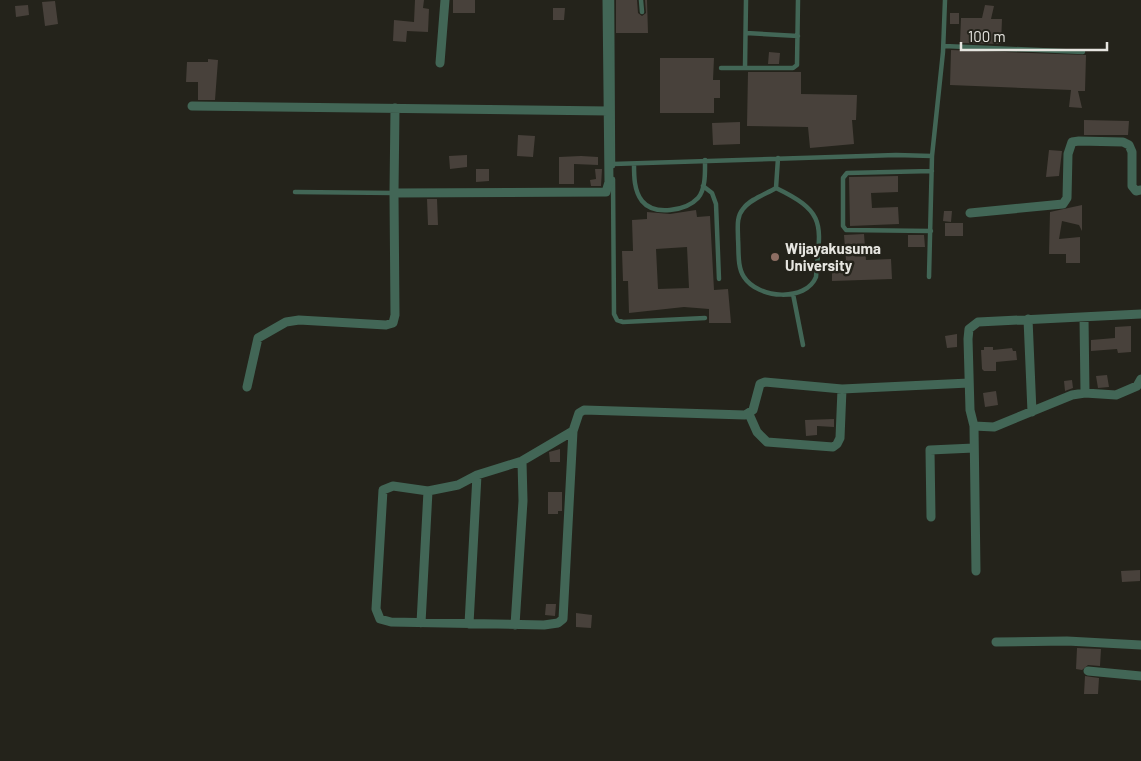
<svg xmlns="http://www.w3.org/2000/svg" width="1141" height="761" viewBox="0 0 1141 761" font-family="Barlow,sans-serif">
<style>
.building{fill:#48413b;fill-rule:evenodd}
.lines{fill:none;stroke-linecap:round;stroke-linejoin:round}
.service{stroke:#426656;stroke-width:4.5}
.minor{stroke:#426656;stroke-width:9}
.education-dot{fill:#8d6e63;stroke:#24231b;stroke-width:2}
.labels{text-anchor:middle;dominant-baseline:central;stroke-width:5;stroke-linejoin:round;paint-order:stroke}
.poi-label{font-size:15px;font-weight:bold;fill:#e6e5e0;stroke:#24231b;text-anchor:start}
</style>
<rect width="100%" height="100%" fill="#24231b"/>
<path class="building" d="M 415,0 L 424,0 L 423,8 L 429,9 L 428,32 L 407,31 L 406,42 L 393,41 L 394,20 L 414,22 Z
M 453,0 L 475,0 L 475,13 L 453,13 Z
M 616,0 L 637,0 L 638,13 L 642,16 L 646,13 L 645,0 L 647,0 L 648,33 L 616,33 Z
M 55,1 L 58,24 L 45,26 L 42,2 Z
M 28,5 L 29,15 L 16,17 L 15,6 Z
M 985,5 L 994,6 L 991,19 L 1002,19 L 1001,44 L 960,43 L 961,18 L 982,18 Z
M 553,8 L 565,8 L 564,20 L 553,20 Z
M 950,13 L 959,13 L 959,24 L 950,24 Z
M 951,50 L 1086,55 L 1085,91 L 1078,91 L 1082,108 L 1069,107 L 1071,90 L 950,85 Z
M 769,52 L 780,53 L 779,64 L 768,64 Z
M 660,58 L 714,58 L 713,80 L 720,80 L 720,98 L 714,98 L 714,113 L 660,113 Z
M 208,59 L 218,60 L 215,100 L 198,100 L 198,82 L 186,82 L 187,62 L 208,62 Z
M 748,72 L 801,72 L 801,94 L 857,95 L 856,120 L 852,120 L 854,144 L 810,148 L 808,127 L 747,126 Z
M 1084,120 L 1129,121 L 1128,135 L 1084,135 Z
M 740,122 L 740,144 L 713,145 L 712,123 Z
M 518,135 L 535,136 L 533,157 L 517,156 Z
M 1049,150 L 1062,151 L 1059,176 L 1046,177 Z
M 467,155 L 467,167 L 450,169 L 449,156 Z
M 581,156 L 598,157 L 598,165 L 574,164 L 574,184 L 559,184 L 559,157 Z
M 476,169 L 489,169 L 489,181 L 476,182 Z
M 595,169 L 602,169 L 601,186 L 591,186 L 590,180 L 596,179 Z
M 898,176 L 898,192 L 871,193 L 872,208 L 898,207 L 899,224 L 850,226 L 849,177 Z
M 427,199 L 437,199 L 438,225 L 428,225 Z
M 1082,205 L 1082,231 L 1079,225 L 1062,221 L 1059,239 L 1080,237 L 1080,263 L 1066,263 L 1066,254 L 1049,254 L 1050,212 Z
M 696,210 L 697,217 L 710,216 L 714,290 L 728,289 L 731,323 L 709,323 L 709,309 L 684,307 L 629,313 L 628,281 L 623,281 L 622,251 L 633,251 L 632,220 L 647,219 L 647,212 L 670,214 ZM 687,247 L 689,288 L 658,289 L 656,249 Z
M 944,211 L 952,211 L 951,222 L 943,221 Z
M 945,223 L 963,223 L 963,236 L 945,236 Z
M 864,234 L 866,260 L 891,259 L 892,279 L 832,281 L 832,261 L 846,260 L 844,235 Z
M 908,235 L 924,235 L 925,247 L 908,247 Z
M 1131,326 L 1131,352 L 1118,353 L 1117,349 L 1091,351 L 1091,340 L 1115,338 L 1115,327 Z
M 957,334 L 957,347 L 947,348 L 945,336 Z
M 984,347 L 993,347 L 993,350 L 1012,348 L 1013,351 L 1016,351 L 1017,360 L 996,362 L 996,371 L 984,371 L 982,369 L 981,350 L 984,350 Z
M 1107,375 L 1109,387 L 1098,388 L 1096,376 Z
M 1072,380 L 1073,388 L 1065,391 L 1064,381 Z
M 996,391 L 998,405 L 985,407 L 983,393 Z
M 834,419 L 834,427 L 817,426 L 817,435 L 806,436 L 805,420 Z
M 560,449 L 560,462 L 550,462 L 549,452 Z
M 548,492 L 562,492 L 562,511 L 558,511 L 558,514 L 548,514 Z
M 1140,570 L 1140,581 L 1122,582 L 1121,571 Z
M 546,604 L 556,604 L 555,616 L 545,615 Z
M 576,613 L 592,615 L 591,628 L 576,627 Z
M 1077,648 L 1101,649 L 1100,666 L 1088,665 L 1082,670 L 1076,669 Z
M 1085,676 L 1099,678 L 1098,694 L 1084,694 Z"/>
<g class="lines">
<path class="service" d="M 612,0 L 613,166
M 641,0 L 642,12
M 746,33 L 798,36
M 944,46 L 1083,52
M 721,68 L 793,68 L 797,65 L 798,0
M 745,68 L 746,0
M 613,164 L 896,155 L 932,156 L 943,52 L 945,0
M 634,164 C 634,176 634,191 642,201 C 654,216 686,211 698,198 C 706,189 705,171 705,160
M 613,179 L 614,314 L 617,320 L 623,322 L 705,318
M 703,186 L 712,193 L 716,204 L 719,279
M 776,188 C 828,213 820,225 816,277 C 806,302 758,299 744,277 C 737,267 739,250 738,239 C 738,228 736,217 743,209 C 750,199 766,194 776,188 Z
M 776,188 L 778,158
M 295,192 L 394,193
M 931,231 L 846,230 L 843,226 L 843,178 L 847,173 L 932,171
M 929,277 L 932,156
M 793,294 L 803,345"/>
<path class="minor" d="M 440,63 L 445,0
M 192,106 L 609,111
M 395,108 L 394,193 L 606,192 L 609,182 L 607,0
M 970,213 L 1063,204 L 1067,198 L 1068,154 L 1072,142 L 1079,141 L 1123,142 L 1129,145 L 1132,152 L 1132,186 L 1136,191 L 1141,190
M 1141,314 L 978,322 L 969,329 L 968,339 L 970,410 L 974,426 L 994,427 L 1072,395 L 1085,393 L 1116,395 L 1137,386 L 1141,379
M 1084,317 L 1085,393
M 1028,319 L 1032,412
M 247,387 L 258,338 L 286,322 L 299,320 L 386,325 L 393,323 L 395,315 L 394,193
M 749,414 L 757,432 L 767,442 L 833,447 L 837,444 L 840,438 L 842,389
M 974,426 L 976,571
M 573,431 L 522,461 L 477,475 L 458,485 L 428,491 L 393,486 L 383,490 L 376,609 L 380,619 L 391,622 L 544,625 L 558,623 L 563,619 L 573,431 L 579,413 L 584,410 L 745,415 L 753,410 L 760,384 L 765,382 L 842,389 L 969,383
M 931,517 L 930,450 L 974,448
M 421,623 L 428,491
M 469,624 L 477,475
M 515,625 L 523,501 L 522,461
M 996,642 L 1067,641 L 1141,645
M 1088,671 L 1141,676"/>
</g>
<circle class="education-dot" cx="775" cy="257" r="5"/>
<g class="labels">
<g class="poi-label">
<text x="785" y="248">Wijayakusuma<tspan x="785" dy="17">University</tspan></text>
</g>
</g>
<path d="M961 42v8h146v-8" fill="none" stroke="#e6e5e0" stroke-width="2.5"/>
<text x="968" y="42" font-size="15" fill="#e6e5e0" stroke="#24231b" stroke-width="4" paint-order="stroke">100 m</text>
</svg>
